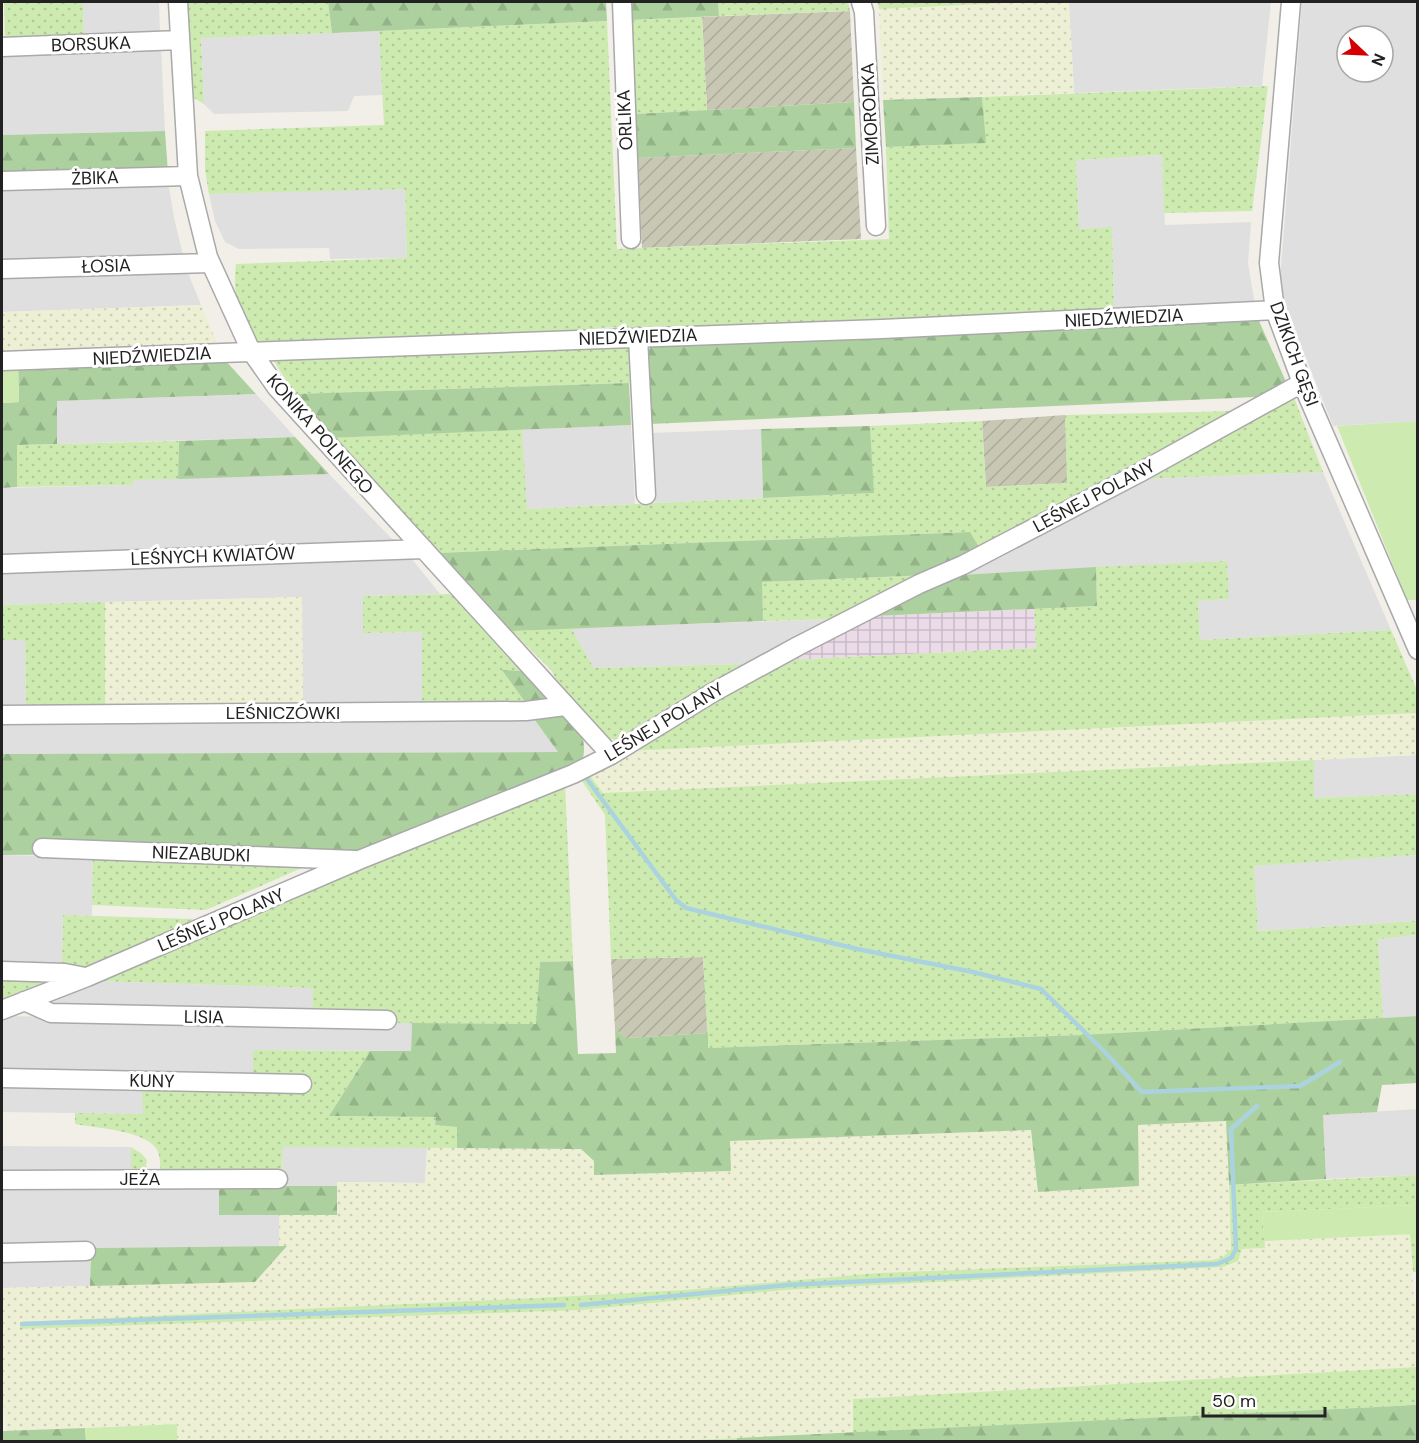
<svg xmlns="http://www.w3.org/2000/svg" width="1419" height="1443" viewBox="0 0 1419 1443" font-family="'DM Sans',sans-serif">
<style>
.residential{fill:#e0dfdf;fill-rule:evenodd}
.industrial{fill:url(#industrial-grid)}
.construction{fill:url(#construction-furrows)}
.farmland{fill:url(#farmland-dots)}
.grass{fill:url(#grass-dots)}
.forest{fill:url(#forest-firs)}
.garden{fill:#cdebb0}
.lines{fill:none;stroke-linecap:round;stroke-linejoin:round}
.stream{stroke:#aad3df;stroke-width:4.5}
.street-casing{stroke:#a9a9a9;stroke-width:21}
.street{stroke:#fff;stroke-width:18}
.labels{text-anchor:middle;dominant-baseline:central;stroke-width:6;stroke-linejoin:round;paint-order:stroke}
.street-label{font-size:18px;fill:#222;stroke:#fff}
</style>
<defs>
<pattern id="industrial-grid" width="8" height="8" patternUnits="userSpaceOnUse" patternTransform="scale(1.5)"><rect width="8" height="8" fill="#ebdbe8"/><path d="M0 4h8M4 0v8" fill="none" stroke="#c9bcc7"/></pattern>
<pattern id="construction-furrows" width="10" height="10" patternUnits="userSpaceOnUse" patternTransform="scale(1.5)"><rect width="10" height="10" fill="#c7c7b4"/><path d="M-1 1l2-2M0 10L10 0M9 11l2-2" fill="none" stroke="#abab9a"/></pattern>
<pattern id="farmland-dots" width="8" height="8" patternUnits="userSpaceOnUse" patternTransform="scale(1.5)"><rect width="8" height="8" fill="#eef0d5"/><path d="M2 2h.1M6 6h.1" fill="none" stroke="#ccceb7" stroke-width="1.8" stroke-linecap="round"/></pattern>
<pattern id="grass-dots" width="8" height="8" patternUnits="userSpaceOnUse" patternTransform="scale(1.5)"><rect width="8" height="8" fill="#cdebb0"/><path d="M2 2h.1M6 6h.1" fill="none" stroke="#b0c997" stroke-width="1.8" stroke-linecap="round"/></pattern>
<pattern id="forest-firs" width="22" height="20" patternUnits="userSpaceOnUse" patternTransform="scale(1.5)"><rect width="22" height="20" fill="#add19e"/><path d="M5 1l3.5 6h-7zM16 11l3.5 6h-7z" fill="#95b388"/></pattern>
</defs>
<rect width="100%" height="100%" fill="#f2efe9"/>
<path class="residential" d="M 83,2 L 159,2 L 160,35 L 84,38 Z
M 1069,2 L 1271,2 L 1262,86 L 1074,93 Z
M 1302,2 L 1417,2 L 1417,421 L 1333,426 L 1286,308 L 1280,280 ZM 1347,36 L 1383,36 L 1383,72 L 1347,72 Z
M 379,31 L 383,95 L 354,96 L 348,111 L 214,114 L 204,104 L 201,38 Z
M 161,47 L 165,131 L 2,135 L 2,52 Z
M 1162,155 L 1165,225 L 1251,222 L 1248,263 L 1255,305 L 1114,311 L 1112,228 L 1079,229 L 1076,160 Z
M 168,181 L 174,218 L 184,259 L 2,264 L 2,186 Z
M 405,188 L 407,258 L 330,259 L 329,248 L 239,249 L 225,242 L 215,221 L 209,194 Z
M 186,268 L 201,305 L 2,312 L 2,274 Z
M 256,394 L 295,437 L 57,444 L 57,401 Z
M 631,425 L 635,504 L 526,509 L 522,429 Z
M 761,429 L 763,498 L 655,503 L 651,433 Z
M 1323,472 L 1391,630 L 1200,640 L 1198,601 L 1228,599 L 1227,561 L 961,575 L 1140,479 Z
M 329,474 L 396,543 L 2,560 L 2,488 L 133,485 L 133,480 Z
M 411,558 L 440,594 L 363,596 L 364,633 L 422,632 L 422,706 L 303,707 L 302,597 L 2,605 L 2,568 Z
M 840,619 L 744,664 L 594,668 L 571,628 Z
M 2,640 L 25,640 L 26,710 L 2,710 Z
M 532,716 L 559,752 L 2,754 L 2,721 Z
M 1417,755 L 1417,794 L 1314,798 L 1314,760 Z
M 2,855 L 93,857 L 92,916 L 63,915 L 62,966 L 2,964 Z
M 1417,855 L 1417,921 L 1258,931 L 1253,866 Z
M 1417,935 L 1417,1016 L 1383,1018 L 1378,939 Z
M 97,981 L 314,988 L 312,1015 L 52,1009 L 53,998 Z
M 5,1016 L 412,1023 L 411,1051 L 253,1050 L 253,1080 L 2,1074 L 2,1017 Z
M 2,1080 L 142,1084 L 144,1114 L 2,1112 Z
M 1417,1109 L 1417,1175 L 1326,1179 L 1323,1115 Z
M 2,1146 L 131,1147 L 131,1174 L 2,1175 Z
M 283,1147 L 427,1147 L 425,1183 L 337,1182 L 337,1186 L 282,1186 Z
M 2,1186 L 219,1186 L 219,1215 L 279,1215 L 279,1246 L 2,1249 Z
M 2,1255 L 90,1255 L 90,1286 L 2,1288 Z"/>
<path class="industrial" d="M 1034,609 L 1036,648 L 788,660 L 875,616 Z"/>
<path class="construction" d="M 850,11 L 854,102 L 707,110 L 702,17 Z
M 856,148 L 861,239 L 642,248 L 638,158 Z
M 1065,415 L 1068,483 L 986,487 L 982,421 Z
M 703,957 L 708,1033 L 626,1038 L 615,1029 L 611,959 Z"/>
<path class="farmland" d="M 1031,2 L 1069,2 L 1074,93 L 883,100 L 879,9 Z
M 201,305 L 220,350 L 2,357 L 2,312 Z
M 302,597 L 303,707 L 105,709 L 105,602 Z
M 1417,713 L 1417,755 L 603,793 L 589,774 L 628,751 Z
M 1226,1121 L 1231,1249 L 1223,1257 L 1212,1260 L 878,1273 L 684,1290 L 536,1298 L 21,1322 L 632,1305 L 785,1290 L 1223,1267 L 1233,1264 L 1241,1249 L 1264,1248 L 1264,1241 L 1410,1234 L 1414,1302 L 1417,1302 L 1417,1367 L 854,1399 L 853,1433 L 651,1442 L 177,1441 L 176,1424 L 7,1431 L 2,1394 L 2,1288 L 255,1282 L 286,1246 L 279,1246 L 279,1215 L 337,1215 L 337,1182 L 425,1183 L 427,1147 L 581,1149 L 594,1161 L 595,1175 L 731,1171 L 730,1141 L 1031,1130 L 1038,1192 L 1139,1186 L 1138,1125 Z"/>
<path class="grass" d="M 4,2 L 83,2 L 84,38 L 5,41 Z
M 186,2 L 328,2 L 332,33 L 201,38 L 204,104 L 194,98 L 191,89 Z
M 718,2 L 848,2 L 850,11 L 719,16 Z
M 877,2 L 1031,2 L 879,9 Z
M 702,17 L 707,110 L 635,114 L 630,20 Z
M 607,21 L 617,249 L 889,239 L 886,147 L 985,143 L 982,97 L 1268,86 L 1252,211 L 1164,213 L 1162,155 L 1076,160 L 1079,229 L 1112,227 L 1114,311 L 655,331 C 624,327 602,325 571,334 L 257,347 C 241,314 232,302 236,264 L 407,258 L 405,189 L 209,194 L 205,170 L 205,131 L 384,125 L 379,31 Z
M 631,345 L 635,382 L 629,383 L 294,394 L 271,356 Z
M 1293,395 L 1323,472 L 1140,479 Z
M 1233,411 L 1109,481 L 980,549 L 969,532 L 437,553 L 331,438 L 522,429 L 527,509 L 873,493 L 870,426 L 982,421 L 986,487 L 1067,483 L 1065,415 Z
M 179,441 L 178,479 L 133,480 L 133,485 L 17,487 L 17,445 Z
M 1227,561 L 1229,599 L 1198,601 L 1200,640 L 1391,630 L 1417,690 L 1417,713 L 628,751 L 788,660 L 1036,648 L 1034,609 L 1097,606 L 1096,567 Z
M 930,575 L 840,619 L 763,621 L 761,582 Z
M 449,594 L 458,598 L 524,671 L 503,670 L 528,706 L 422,706 L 422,632 L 363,633 L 363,596 Z
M 105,602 L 105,709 L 26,710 L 25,640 L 2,640 L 2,605 Z
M 571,628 L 594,668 L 744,664 L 628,740 L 619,741 L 608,738 L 565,695 L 551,670 L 512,631 Z
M 1314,760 L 1314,798 L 1417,794 L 1417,855 L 1254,866 L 1258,931 L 1417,921 L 1417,935 L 1378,939 L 1383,1018 L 1081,1035 L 708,1048 L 703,957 L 611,959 L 605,815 L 580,778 L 589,774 L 603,793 Z
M 565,784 L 573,961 L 540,962 L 537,1024 L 389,1023 L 312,1015 L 313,988 L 97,981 Z
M 93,857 L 313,863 L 206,910 L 92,905 Z
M 63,915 L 194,919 L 97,968 L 62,966 Z
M 2,978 L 57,981 L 2,1003 Z
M 253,1050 L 370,1051 L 329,1116 L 436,1117 L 435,1125 L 458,1127 L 457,1148 L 283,1147 L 282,1174 L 160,1174 C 160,1165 161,1154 155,1147 C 141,1130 96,1128 75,1124 L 75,1113 L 143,1114 L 142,1084 L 253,1080 Z
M 131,1147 L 142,1154 L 147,1160 L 145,1174 L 131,1174 Z
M 1417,1175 L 1417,1205 L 1262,1212 L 1265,1248 L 1242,1249 L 1238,1261 L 1223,1267 L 785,1290 L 581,1310 L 20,1329 L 20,1322 L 536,1298 L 684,1290 L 878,1273 L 1212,1260 L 1223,1257 L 1231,1249 L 1229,1185 Z
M 1410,1234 L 1417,1234 L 1417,1272 L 1413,1272 Z
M 1417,1367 L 1417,1405 L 853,1433 L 853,1399 Z
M 737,1438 L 737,1441 L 652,1442 Z"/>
<path class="forest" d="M 328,2 L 606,2 L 607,21 L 332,33 Z
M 630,2 L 718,2 L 719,16 L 630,20 Z
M 982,97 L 986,143 L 886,147 L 883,100 Z
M 854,102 L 856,148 L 638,158 L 635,114 Z
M 165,131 L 168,173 L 2,177 L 2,135 Z
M 1259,321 L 1287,384 L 1256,397 L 650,424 C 649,402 642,365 651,345 L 656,342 Z
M 223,358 L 256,394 L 57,401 L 57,444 L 17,445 L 17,487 L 2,488 L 2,403 L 19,402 L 18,365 Z
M 629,383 L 631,425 L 331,438 L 294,394 Z
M 870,426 L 874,493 L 763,498 L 761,429 Z
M 295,437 L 329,474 L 178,479 L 179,441 Z
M 970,532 L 980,549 L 930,575 L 762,582 L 763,621 L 512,631 L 481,607 L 437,553 Z
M 1096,567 L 1097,606 L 875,616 L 961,575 Z
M 502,670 L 524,671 L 548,697 L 547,701 L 528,706 Z
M 557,714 C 581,724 588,739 582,763 L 358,852 L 2,855 L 2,754 L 558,752 L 532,716 Z
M 573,961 L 578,1054 L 616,1053 L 615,1029 L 626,1038 L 708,1033 L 708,1048 L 1081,1035 L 1417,1016 L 1417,1083 L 1382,1085 L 1377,1112 L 1323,1115 L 1326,1179 L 1229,1185 L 1226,1121 L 1138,1125 L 1139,1186 L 1038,1192 L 1031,1130 L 730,1141 L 731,1171 L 594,1175 L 594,1161 L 581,1149 L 457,1148 L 457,1127 L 435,1125 L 436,1117 L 329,1116 L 370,1051 L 411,1051 L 412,1023 L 536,1024 L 540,962 Z
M 219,1186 L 337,1186 L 337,1215 L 219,1215 Z
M 287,1246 L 255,1282 L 90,1286 L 91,1248 Z
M 1417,1405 L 1417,1442 L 737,1442 L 737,1438 Z
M 85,1428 L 86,1441 L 2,1441 L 2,1431 Z"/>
<path class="garden" d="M 18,365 L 19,402 L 2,403 L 2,366 Z
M 1417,421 L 1417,600 L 1407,600 L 1337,426 Z
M 1417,1205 L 1417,1234 L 1264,1241 L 1262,1212 Z
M 177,1424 L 177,1441 L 86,1441 L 85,1428 Z"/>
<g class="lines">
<path class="stream" d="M 587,779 L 676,900 L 686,908 L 857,949 L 973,972 L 1041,989 L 1103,1050 L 1142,1092 L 1300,1086 L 1340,1062
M 581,1305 L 787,1285 L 1217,1264 L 1231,1258 L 1236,1249 L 1231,1129 L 1257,1106
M 22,1324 L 564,1305"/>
<g class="street-casing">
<path id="street" d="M 178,2 L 188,176 L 208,257 L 251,351 L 277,388 L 611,755
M 622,2 L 631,239
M 861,2 L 864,12 L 876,226
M 1291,2 L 1269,263 L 1275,310 L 1302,383 L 1418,650
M 2,47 L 180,40
M 2,181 L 188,176
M 2,269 L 210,263
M 638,337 L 646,495
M 2,361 L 882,329 L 1275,310
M 2,564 L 424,549
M 2,715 L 526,711 L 565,706
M 42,848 L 355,860
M 2,971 L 65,973 L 85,977
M 24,1001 L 51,1013 L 387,1020
M 2,1010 L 87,977 L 359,860 L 573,774 L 611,755 L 712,693 L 798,646 L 919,584 L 963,565 L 1139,473 L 1302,383
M 2,1078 L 302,1084
M 2,1180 L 278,1179
M 2,1253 L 86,1251"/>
</g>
<use href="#street" class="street"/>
</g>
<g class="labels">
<g class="street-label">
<text transform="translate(91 44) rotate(-2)">BORSUKA</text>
<text transform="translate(870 114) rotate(-93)">ZIMORODKA</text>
<text transform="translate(625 120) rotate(-93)">ORLIKA</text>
<text transform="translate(95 178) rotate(-2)">ŻBIKA</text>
<text transform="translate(106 266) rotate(-2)">ŁOSIA</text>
<text transform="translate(1124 318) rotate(-3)">NIEDŹWIEDZIA</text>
<text transform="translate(638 337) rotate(-2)">NIEDŹWIEDZIA</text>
<text transform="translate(1294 354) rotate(70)">DZIKICH GĘSI</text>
<text transform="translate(152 356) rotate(-3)">NIEDŹWIEDZIA</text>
<text transform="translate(320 434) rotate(49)">KONIKA POLNEGO</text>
<text transform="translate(1094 496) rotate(-28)">LEŚNEJ POLANY</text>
<text transform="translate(213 556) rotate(-2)">LEŚNYCH KWIATÓW</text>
<text x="283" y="713">LEŚNICZÓWKI</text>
<text transform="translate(664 722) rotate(-31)">LEŚNEJ POLANY</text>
<text transform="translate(201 854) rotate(2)">NIEZABUDKI</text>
<text transform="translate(221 920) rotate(-23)">LEŚNEJ POLANY</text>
<text transform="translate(204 1017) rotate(1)">LISIA</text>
<text transform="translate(152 1081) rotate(1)">KUNY</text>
<text x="140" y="1179">JEŻA</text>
</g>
</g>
<rect width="1419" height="1443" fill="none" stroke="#222222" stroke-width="6"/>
<g transform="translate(1365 54) rotate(113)"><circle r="28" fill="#ffffff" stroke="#a7a7a7" stroke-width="1.5"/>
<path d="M0-4.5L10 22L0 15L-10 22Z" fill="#d40000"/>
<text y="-9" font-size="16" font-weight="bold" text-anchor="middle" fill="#222222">N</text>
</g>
<path d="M1203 1407v9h122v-9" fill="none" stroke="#222222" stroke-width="3"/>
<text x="1212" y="1407" font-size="18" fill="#222222" stroke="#ffffff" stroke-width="4.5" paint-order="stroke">50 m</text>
</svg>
